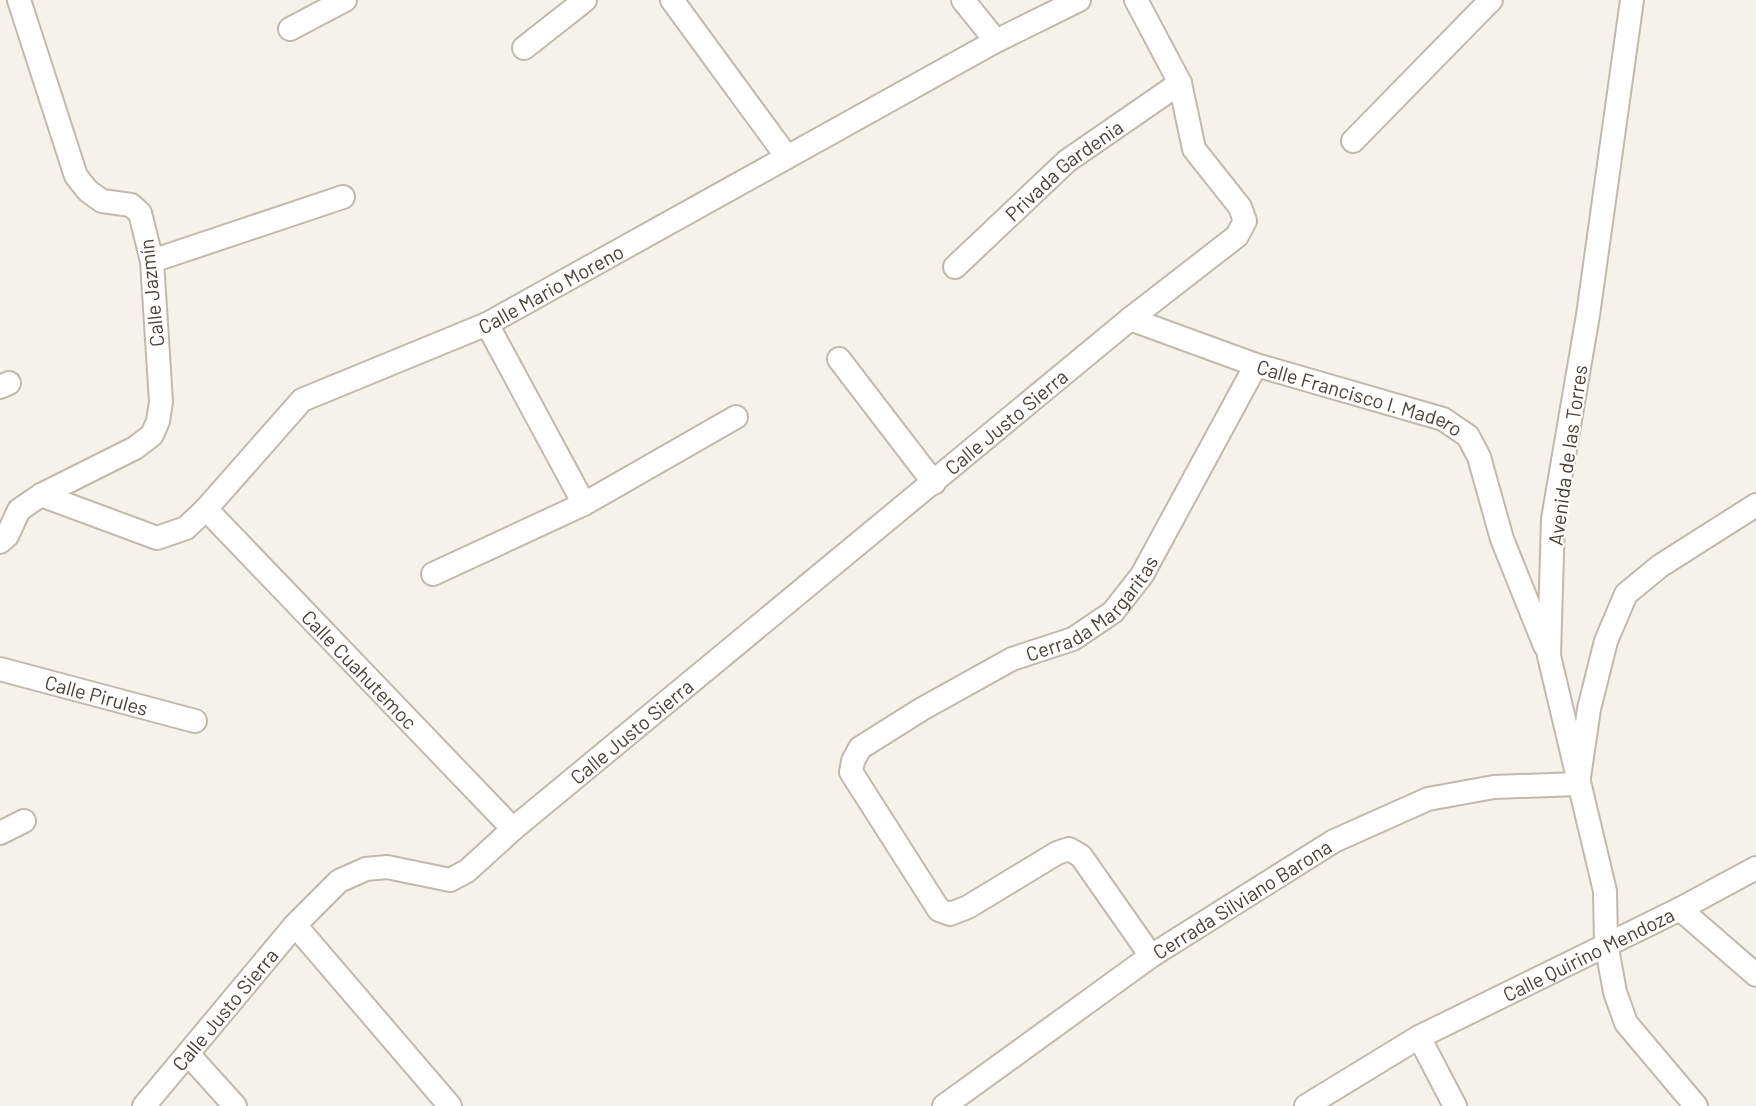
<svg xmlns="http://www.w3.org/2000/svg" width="1756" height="1106" viewBox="0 0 1756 1106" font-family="Barlow,sans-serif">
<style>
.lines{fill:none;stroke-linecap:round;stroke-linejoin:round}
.minor-casing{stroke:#c1b9ad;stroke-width:26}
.minor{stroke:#fff;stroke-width:22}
.labels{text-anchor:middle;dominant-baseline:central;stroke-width:4.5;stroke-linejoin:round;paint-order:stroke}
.street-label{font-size:20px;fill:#4a4239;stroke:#fff}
</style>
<rect width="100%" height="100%" fill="#f5f2eb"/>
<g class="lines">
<g class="minor-casing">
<g id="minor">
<path d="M 672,0 L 787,157"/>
<path d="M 963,0 L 996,41"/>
<path d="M 1632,0 L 1588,315 L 1553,519 L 1549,656 L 1605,891 L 1606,943 L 1615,992 L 1626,1023 L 1696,1106"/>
<path d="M 290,29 L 345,0"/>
<path d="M 524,48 L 585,0"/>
<path d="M 1353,141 L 1491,0"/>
<path d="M 152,261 L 343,197"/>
<path id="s1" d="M 955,267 L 1067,161 L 1180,83"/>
<path id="s2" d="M 1130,319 L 1256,365 L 1443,419 L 1468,436 L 1479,457 L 1502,539 L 1545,646"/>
<path d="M 487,324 L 584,504"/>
<path d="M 839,359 L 934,483"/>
<path d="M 0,387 L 9,383"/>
<path id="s3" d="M 41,495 L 157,538 L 186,528 L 206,509 L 302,400 L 487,324 L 996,41 L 1079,0"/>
<path id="s4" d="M 206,509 L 513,829"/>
<path d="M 0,542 L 7,536 L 19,510 L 41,495 L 135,448 L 152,435 L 158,421 L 161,402 L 152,261 L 140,213 L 131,205 L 102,201 L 88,191 L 76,176 L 19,0"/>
<path d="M 433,574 L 584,504 L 736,417"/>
<path id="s5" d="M 0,669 L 195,721"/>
<path d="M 0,833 L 24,821"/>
<path d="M 1680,909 L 1756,975"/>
<path d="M 295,925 L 450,1106"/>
<path id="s6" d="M 1151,956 L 1081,856 L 1069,849 L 1057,853 L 968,907 L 950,914 L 939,910 L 851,772 L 853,761 L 860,748 L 922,709 L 1012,659 L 1073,639 L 1113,612 L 1142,575 L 1256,365"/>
<path d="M 1419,1037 L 1455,1106"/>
<path d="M 189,1055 L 235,1106"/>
<path id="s7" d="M 144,1106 L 295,925 L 339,881 L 366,869 L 387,867 L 450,880 L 467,871 L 513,829 L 1130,319 L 1237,236 L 1245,221 L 1240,207 L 1194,149 L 1180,83 L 1136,0"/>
<path id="s8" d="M 944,1106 L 1151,956 L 1334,841 L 1428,799 L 1494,787 L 1578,784 L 1589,709 L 1606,641 L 1626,594 L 1660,566 L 1756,505"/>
<path id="s9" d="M 1306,1106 L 1419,1037 L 1680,909 L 1756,868"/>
</g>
</g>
<use href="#minor" class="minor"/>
</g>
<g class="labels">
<g class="street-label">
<text stroke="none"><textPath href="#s1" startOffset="146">Privada Gardenia</textPath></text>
<text stroke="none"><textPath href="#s3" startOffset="600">Calle Mario Moreno</textPath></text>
<text transform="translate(151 293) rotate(-96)">Calle Jazmín</text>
<text stroke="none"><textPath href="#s2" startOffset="243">Calle Francisco I. Madero</textPath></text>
<text stroke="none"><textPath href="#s7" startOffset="1134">Calle Justo Sierra</textPath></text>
<text transform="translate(1567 455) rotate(-82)">Avenida de las Torres</text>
<text stroke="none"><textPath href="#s6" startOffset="747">Cerrada Margaritas</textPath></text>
<text stroke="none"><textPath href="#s4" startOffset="222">Calle Cuahutemoc</textPath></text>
<text stroke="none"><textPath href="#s5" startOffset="100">Calle Pirules</textPath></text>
<text stroke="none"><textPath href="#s7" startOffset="648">Calle Justo Sierra</textPath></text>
<text stroke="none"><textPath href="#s8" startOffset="363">Cerrada Silviano Barona</textPath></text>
<text stroke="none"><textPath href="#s9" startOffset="321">Calle Quirino Mendoza</textPath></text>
<text stroke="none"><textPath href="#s7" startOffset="126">Calle Justo Sierra</textPath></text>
</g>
</g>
</svg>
